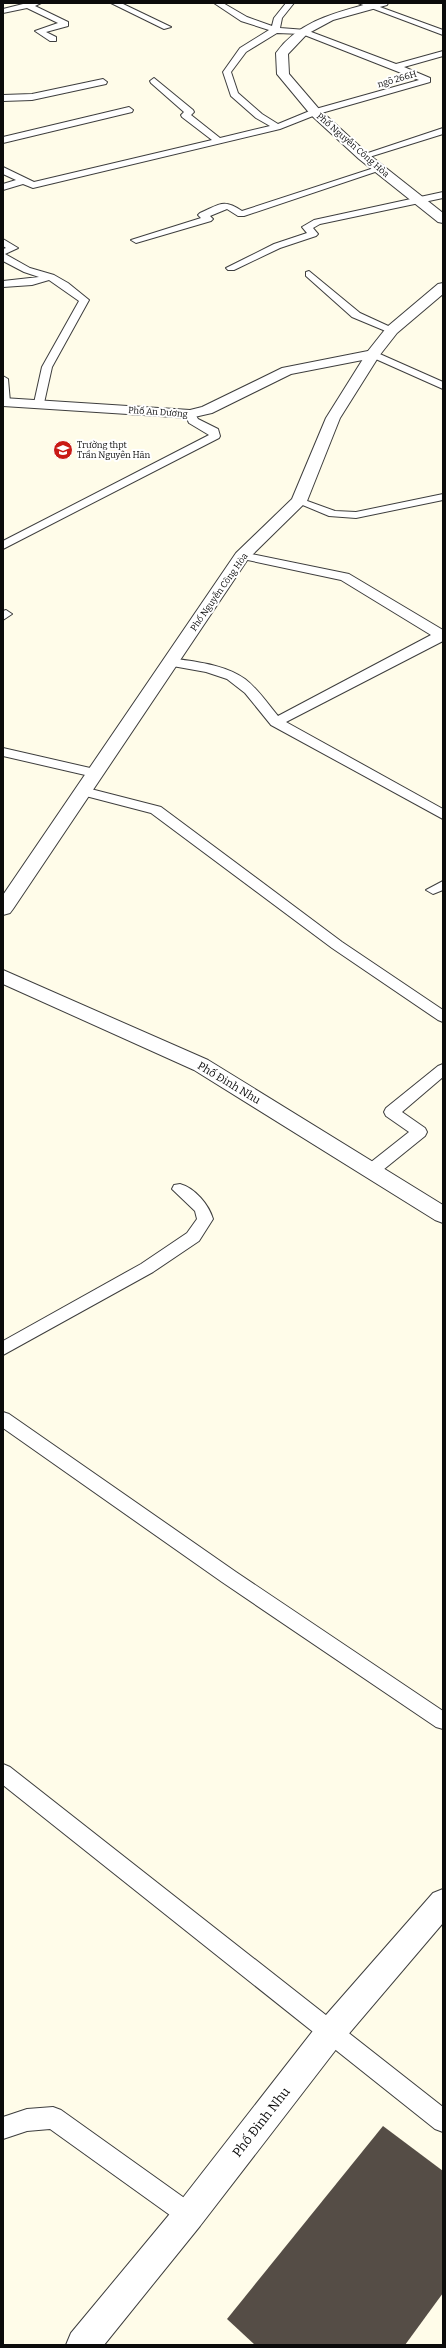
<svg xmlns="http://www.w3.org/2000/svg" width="446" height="2348" viewBox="0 0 446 2348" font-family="Bitter,serif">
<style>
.building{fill:#554d46}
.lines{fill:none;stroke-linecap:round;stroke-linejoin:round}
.service-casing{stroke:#3e3e3e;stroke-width:2}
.minor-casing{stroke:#3e3e3e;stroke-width:2}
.tertiary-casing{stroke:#3e3e3e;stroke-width:2}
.service{fill:#fff;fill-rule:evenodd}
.minor{fill:#fff;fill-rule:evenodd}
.tertiary{fill:#fff;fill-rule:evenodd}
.labels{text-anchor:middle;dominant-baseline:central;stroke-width:4;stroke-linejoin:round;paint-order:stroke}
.far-street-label{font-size:9px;fill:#0b0b0b;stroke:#fff}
.far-poi-label{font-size:9px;fill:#0b0b0b;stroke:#fff;text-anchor:start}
.street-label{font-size:11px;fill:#0b0b0b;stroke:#fff}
.near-street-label{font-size:13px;fill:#0b0b0b;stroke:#fff}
</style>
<rect width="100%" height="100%" fill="#fffce9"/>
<path class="building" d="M 383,2126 L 443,2171 L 443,2293 L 405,2345 L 255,2345 L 227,2319 Z"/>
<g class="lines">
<g class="service-casing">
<path id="service" d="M 27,3 L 41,3 L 35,6 L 68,22 L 68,26 L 46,32 L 56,37 L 56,41 L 50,41 L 35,31 L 58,23 L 27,8 L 3,13 L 3,9 Z
M 111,3 L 121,3 L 171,27 L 164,29 Z
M 214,3 L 223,3 L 247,17 L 272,26 L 274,18 L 286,3 L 294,3 L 282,18 L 280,28 L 306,30 L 396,64 L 443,51 L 443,56 L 404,67 L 430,78 L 430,82 L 318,114 L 280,129 L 33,188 L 23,184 L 3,190 L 3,184 L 16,180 L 3,174 L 3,167 L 34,182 L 212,140 L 182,117 L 181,115 L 184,112 L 151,83 L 150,81 L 154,78 L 193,110 L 194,112 L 191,115 L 220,138 L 270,126 L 256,118 L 231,96 L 223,72 L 240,48 L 269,30 L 241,21 ZM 277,33 L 302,34 L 419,80 L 312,110 L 278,124 L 262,114 L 238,93 L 231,72 L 246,52 Z
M 358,3 L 369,3 L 443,30 L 443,35 Z
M 103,79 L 107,82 L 106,84 L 32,100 L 3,101 L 3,95 L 32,94 Z
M 129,107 L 133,110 L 132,112 L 3,143 L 3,137 Z
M 443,128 L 443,134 L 366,158 L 359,156 Z
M 377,167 L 384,169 L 244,216 L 238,216 L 227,209 L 210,216 L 213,219 L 211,221 L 136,243 L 131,240 L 201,218 L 198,215 L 200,213 C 219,205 223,198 242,211 Z
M 443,192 L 443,198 L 320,224 L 313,228 L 318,234 L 316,236 L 280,248 L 234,270 L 228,270 L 226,268 L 274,244 L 307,233 L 302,227 L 314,220 Z
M 3,239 L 18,248 L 5,254 L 30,268 L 54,275 L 68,283 L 89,300 L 52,367 L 44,403 L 39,406 L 34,403 L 42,367 L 79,301 L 49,280 L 32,285 L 3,287 L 3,281 L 39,277 L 24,272 L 3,261 L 3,249 L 6,248 L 3,246 Z
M 309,271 L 360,313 L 397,330 L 396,332 L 388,332 L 352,317 L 306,276 L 306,272 Z
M 373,351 L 443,382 L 443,389 L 369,356 L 369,352 Z
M 3,376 L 8,379 L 10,402 L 5,405 L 3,405 Z
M 190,411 L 194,412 L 198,419 L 218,429 L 220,436 L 219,438 L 3,549 L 3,541 L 209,435 L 189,423 L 185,414 Z
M 443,494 L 443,500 L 356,518 L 329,516 L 293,501 L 299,498 L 335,511 L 356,512 Z
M 242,552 L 349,574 L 443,630 L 443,641 L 286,722 L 443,809 L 443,819 L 271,725 L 245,693 L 227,679 L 206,672 L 167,665 L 165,662 L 171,658 C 195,662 224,664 245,679 C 258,689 267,703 278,716 L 431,635 L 341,580 L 238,558 L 236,556 Z
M 6,610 L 12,614 L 3,620 L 3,611 Z
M 3,748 L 99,770 L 101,773 L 94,777 L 3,756 Z
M 83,787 L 161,807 L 342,942 L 443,1010 L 443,1022 L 438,1020 L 332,948 L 151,813 L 78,794 L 76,791 Z
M 443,881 L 443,890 L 433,894 L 426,890 Z
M 443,1064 L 443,1077 L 402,1112 L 425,1128 L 427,1132 L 425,1136 L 378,1174 L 366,1174 L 364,1170 L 366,1166 L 409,1132 L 386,1116 L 384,1112 L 386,1108 L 438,1066 Z
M 180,1184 C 195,1188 209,1205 213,1219 L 199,1241 L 153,1272 L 3,1355 L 3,1341 L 141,1264 L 187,1233 L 197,1219 L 195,1211 L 172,1189 L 174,1185 Z
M 3,1412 L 9,1414 L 236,1572 L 443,1711 L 443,1729 L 436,1727 L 222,1582 L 3,1428 Z
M 3,1764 L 10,1767 L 443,2107 L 443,2132 L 435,2129 L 3,1785 Z
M 53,2107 L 61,2110 L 197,2207 L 201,2215 L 197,2223 L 189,2226 L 181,2223 L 50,2129 L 27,2131 L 3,2139 L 3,2117 L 27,2109 Z"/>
</g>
<g class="minor-casing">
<path id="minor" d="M 373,350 L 378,351 L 380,354 L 378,357 L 291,374 L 212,413 L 190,418 L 3,406 L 3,398 L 190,410 L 202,407 L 282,368 Z
M 3,970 L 208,1060 L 443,1205 L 443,1223 L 435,1220 L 194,1070 L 3,984 Z
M 443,1889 L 443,1923 L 341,2043 L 200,2226 L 104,2345 L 66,2345 L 71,2333 L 178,2204 L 319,2023 L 433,1893 Z"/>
</g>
<g class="tertiary-casing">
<path id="tertiary" d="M 371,3 L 388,3 L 387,5 L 333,20 L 307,34 L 288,54 L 289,74 L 319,109 L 367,153 L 443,213 L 443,223 L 438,222 L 359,159 L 311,115 L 277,74 L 276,53 C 299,21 335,13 371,3 Z
M 443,283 L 443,294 L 397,333 L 379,356 L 340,418 L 307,501 L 248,559 L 13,909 L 10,913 L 3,915 L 3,895 L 236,553 L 292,499 L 326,418 L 368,351 L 387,327 L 438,284 Z"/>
</g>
<use href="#service" class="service"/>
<use href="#minor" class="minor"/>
<use href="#tertiary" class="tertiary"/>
</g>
<defs>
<g id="school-disc" transform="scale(1)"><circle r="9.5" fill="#c91a15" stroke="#fff"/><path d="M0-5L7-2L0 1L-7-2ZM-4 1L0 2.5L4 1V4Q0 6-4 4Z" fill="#fff"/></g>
</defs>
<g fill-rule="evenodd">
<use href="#school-disc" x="63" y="450"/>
</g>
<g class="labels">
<g class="far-street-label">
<text transform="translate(397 79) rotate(-16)">ngõ 266H</text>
<text transform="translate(353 145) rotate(41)">Phố Nguyễn Công Hòa</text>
<text transform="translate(158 412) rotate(4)">Phố An Dương</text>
<text transform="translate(219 592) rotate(-55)">Phố Nguyễn Công Hòa</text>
</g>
<g class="far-poi-label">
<text x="77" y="445">Trường thpt<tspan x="77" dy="10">Trần Nguyên Hãn</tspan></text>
</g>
<g class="street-label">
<text transform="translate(229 1083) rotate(31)">Phố Đinh Nhu</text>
</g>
<g class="near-street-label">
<text transform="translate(261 2122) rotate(-52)">Phố Đinh Nhu</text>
</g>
</g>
<rect width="446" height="2348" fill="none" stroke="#0b0b0b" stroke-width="8"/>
</svg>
